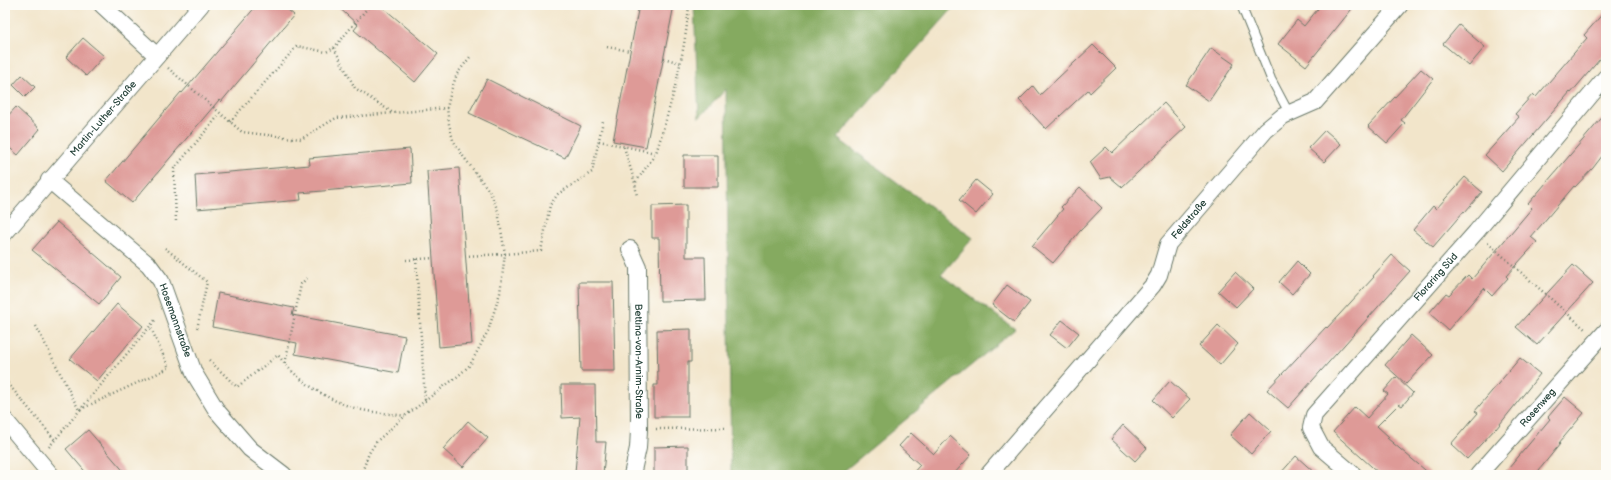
<svg xmlns="http://www.w3.org/2000/svg" width="1611" height="480" viewBox="0 0 1611 480" font-family="'Balsamiq Sans',sans-serif">
<style>
.forest{fill:#85aa60;stroke:#52744a}
.building{fill:#de9a97}
.lines{fill:none;stroke-linecap:round;stroke-linejoin:round}
.service-casing{stroke:#697868;stroke-width:10}
.minor-casing{stroke:#697868;stroke-width:18}
.path{stroke:#697868;stroke-width:2.5;stroke-dasharray:1 3;stroke-linecap:butt}
.service{stroke:#fff;stroke-width:8}
.minor{stroke:#fff;stroke-width:16}
.labels{text-anchor:middle;dominant-baseline:central;stroke-width:3;stroke-linejoin:round;paint-order:stroke}
.street-label{font-size:10px;fill:#1f3d34;stroke:#fdfcf7}
</style>
<rect width="100%" height="100%" fill="#fdfcf7"/>
<filter id="ink" filterUnits="userSpaceOnUse"><feTurbulence type="fractalNoise" baseFrequency=".025" numOctaves="2"/><feDisplacementMap in="SourceGraphic" scale="8" xChannelSelector="R" yChannelSelector="G"/><feConvolveMatrix kernelMatrix="1 2 1 2 8 2 1 2 1" color-interpolation-filters="sRGB"/></filter>
<filter id="wash" filterUnits="userSpaceOnUse"><feTurbulence type="fractalNoise" baseFrequency=".012" numOctaves="4" result="noise"/><feDisplacementMap in="SourceGraphic" scale="16" xChannelSelector="R" yChannelSelector="G"/><feGaussianBlur stdDeviation="0.9" result="paint"/><feColorMatrix in="noise" values="0 0 0 0 0 0 0 0 0 0 0 0 0 0 0 0 0 1.4 0 .05"/><feComposite in="paint" operator="in"/></filter>
<g filter="url(#wash)">
<rect width="100%" height="100%" fill="#f2e5ca"/>
<path class="forest" d="M 694,5 L 956,5 L 837,138 L 973,238 L 941,275 L 1015,329 L 839,475 L 731,475 L 726,89 L 699,118 Z"/>
<g id="blocks">
<path class="building" d="M 257,5 L 282,5 L 294,15 L 221,102 L 219,100 L 132,203 L 106,181 L 181,92 L 182,93 Z
M 336,5 L 380,5 L 438,54 L 415,82 L 354,30 L 358,25 Z
M 639,5 L 674,5 L 646,147 L 613,141 Z
M 1321,5 L 1355,5 L 1306,66 L 1278,44 L 1297,20 L 1304,26 Z
M 1606,10 L 1606,52 L 1571,93 L 1570,92 L 1502,171 L 1485,155 L 1519,117 L 1515,114 L 1533,94 L 1536,97 L 1587,38 L 1584,35 Z
M 1459,25 L 1485,47 L 1469,66 L 1443,44 Z
M 83,38 L 104,56 L 86,76 L 66,57 Z
M 1093,45 L 1116,68 L 1090,93 L 1088,90 L 1046,129 L 1019,100 L 1033,86 L 1040,95 Z
M 1211,48 L 1234,64 L 1209,101 L 1186,85 Z
M 1421,69 L 1433,79 L 1401,120 L 1405,123 L 1387,143 L 1368,126 Z
M 22,75 L 35,87 L 25,97 L 13,85 Z
M 487,79 L 581,126 L 565,158 L 469,113 Z
M 1164,103 L 1186,127 L 1122,187 L 1110,177 L 1101,179 L 1090,162 L 1106,147 L 1112,153 Z
M 16,107 L 40,129 L 18,155 L 5,144 L 5,119 Z
M 1606,113 L 1606,151 L 1593,168 L 1575,187 L 1574,186 L 1531,237 L 1537,242 L 1506,276 L 1508,278 L 1492,296 L 1484,288 L 1448,330 L 1429,313 L 1446,293 L 1449,295 L 1468,275 L 1472,279 L 1532,208 L 1528,204 Z
M 1325,130 L 1341,144 L 1324,162 L 1308,148 Z
M 410,149 L 412,183 L 300,193 L 301,200 L 197,209 L 195,175 L 310,165 L 309,158 Z
M 684,155 L 718,155 L 718,187 L 684,187 Z
M 459,168 L 472,344 L 439,347 L 427,171 Z
M 1465,177 L 1482,192 L 1465,212 L 1464,211 L 1433,247 L 1413,230 L 1433,206 L 1436,209 Z
M 976,180 L 993,194 L 976,214 L 959,200 Z
M 1080,187 L 1102,208 L 1080,231 L 1053,263 L 1032,246 L 1063,209 L 1061,207 Z
M 686,205 L 686,257 L 705,257 L 706,300 L 660,301 L 659,238 L 652,238 L 652,206 Z
M 57,222 L 121,277 L 99,304 L 32,250 Z
M 1392,255 L 1410,271 L 1288,408 L 1267,390 L 1326,327 L 1327,328 L 1374,277 L 1373,276 Z
M 1297,261 L 1310,274 L 1292,294 L 1279,282 Z
M 1573,265 L 1593,283 L 1537,345 L 1516,327 Z
M 1235,272 L 1253,289 L 1236,307 L 1218,291 Z
M 579,282 L 613,282 L 615,371 L 581,371 Z
M 1007,285 L 1030,302 L 1014,322 L 992,305 Z
M 218,293 L 294,308 L 292,315 L 405,336 L 398,373 L 295,354 L 297,343 L 212,327 Z
M 117,304 L 143,326 L 97,381 L 70,359 Z
M 1062,320 L 1079,333 L 1067,348 L 1050,335 Z
M 1218,325 L 1238,344 L 1220,365 L 1199,346 Z
M 691,329 L 691,362 L 688,362 L 688,417 L 654,417 L 654,385 L 658,385 L 657,330 Z
M 1411,335 L 1433,355 L 1406,384 L 1385,365 Z
M 1520,358 L 1540,374 L 1496,429 L 1496,428 L 1467,459 L 1451,444 L 1478,413 L 1475,411 Z
M 1396,377 L 1413,393 L 1402,406 L 1399,404 L 1377,426 L 1389,437 L 1387,438 L 1431,475 L 1381,475 L 1333,432 L 1355,407 L 1367,418 L 1388,394 L 1384,391 Z
M 1170,381 L 1190,399 L 1172,418 L 1153,400 Z
M 561,385 L 595,385 L 596,442 L 606,442 L 603,474 L 575,472 L 580,417 L 562,418 Z
M 1565,397 L 1584,413 L 1559,443 L 1560,444 L 1535,475 L 1503,475 L 1550,419 L 1548,417 Z
M 1250,412 L 1271,431 L 1251,454 L 1230,435 Z
M 468,421 L 488,438 L 463,467 L 443,449 Z
M 1123,425 L 1147,448 L 1135,461 L 1111,439 Z
M 88,430 L 127,475 L 88,475 L 66,449 Z
M 911,433 L 934,454 L 950,436 L 971,455 L 953,475 L 911,475 L 920,465 L 899,446 Z
M 688,446 L 688,475 L 654,475 L 654,447 Z
M 1296,456 L 1317,475 L 1279,475 Z"/>
</g>
</g>
<g filter="url(#ink)">
<use href="#blocks" fill-opacity="0" stroke="#697868" stroke-width="1"/>
<g class="lines">
<g class="service-casing">
<path id="service" d="M 1241,5 L 1271,79 L 1289,113"/>
</g>
<g class="minor-casing">
<g id="minor">
<path d="M 102,5 L 157,56"/>
<path id="s1" d="M 49,180 L 149,265 L 161,281 L 194,373 L 217,411 L 250,449 L 284,475"/>
<path id="s2" d="M 5,233 L 201,5"/>
<path id="s3" d="M 630,249 L 638,267 L 639,430 L 638,448 L 632,475"/>
<path d="M 5,420 L 51,475"/>
<path id="s4" d="M 988,475 L 1153,285 L 1159,275 L 1168,244 L 1266,130 L 1283,116 L 1315,102 L 1400,5"/>
<path id="s5" d="M 1354,475 L 1321,447 L 1311,428 L 1314,415 L 1476,232 L 1606,77"/>
<path id="s6" d="M 1478,475 L 1606,331"/>
</g>
</g>
<path class="path" d="M 607,47 L 630,51
M 334,48 L 355,88 L 393,113 L 447,108
M 664,58 L 680,63
M 168,68 L 242,132 L 301,139 L 336,118 L 393,113
M 230,122 L 297,46 L 326,52 L 334,48 L 370,5
M 599,141 L 656,153 C 671,105 685,55 689,5
M 624,147 L 635,183 L 637,197
M 636,182 L 656,153
M 176,221 L 174,169 L 220,114
M 1488,243 L 1586,330
M 165,248 L 207,282 L 197,329
M 465,256 L 505,254 L 541,251 L 550,205 L 558,194 L 592,172 L 603,121
M 416,259 L 425,400
M 406,260 L 433,258
M 307,278 L 301,284 L 285,364 C 306,387 336,405 367,411 C 380,413 392,414 405,416
M 36,326 L 79,410 L 169,368 L 150,326
M 209,360 L 237,387 L 278,355 L 285,364
M 5,380 L 55,440
M 656,429 L 728,428
M 49,447 L 156,319
M 361,475 L 369,453 L 377,441 L 405,416 L 458,376 L 470,365 L 488,331 L 500,293 L 505,254 L 498,211 L 490,192 L 463,156 L 453,140 L 449,124 L 447,108 L 451,91 L 457,74 L 470,57"/>
<use href="#service" class="service"/>
<use href="#minor" class="minor"/>
</g>
</g>
<g class="labels">
<g class="street-label">
<text stroke="none"><textPath href="#s2" startOffset="151">Martin-Luther-Straße</textPath></text>
<text stroke="none"><textPath href="#s4" startOffset="328">Feldstraße</textPath></text>
<text stroke="none"><textPath href="#s5" startOffset="262">Floraring Süd</textPath></text>
<text stroke="none"><textPath href="#s1" startOffset="193">Hosemannstraße</textPath></text>
<text stroke="none"><textPath href="#s3" startOffset="114">Bettina-von-Arnim-Straße</textPath></text>
<text stroke="none"><textPath href="#s6" startOffset="90">Rosenweg</textPath></text>
</g>
</g>
<rect width="1611" height="480" fill="none" stroke="#fdfcf7" stroke-width="20"/>
</svg>
